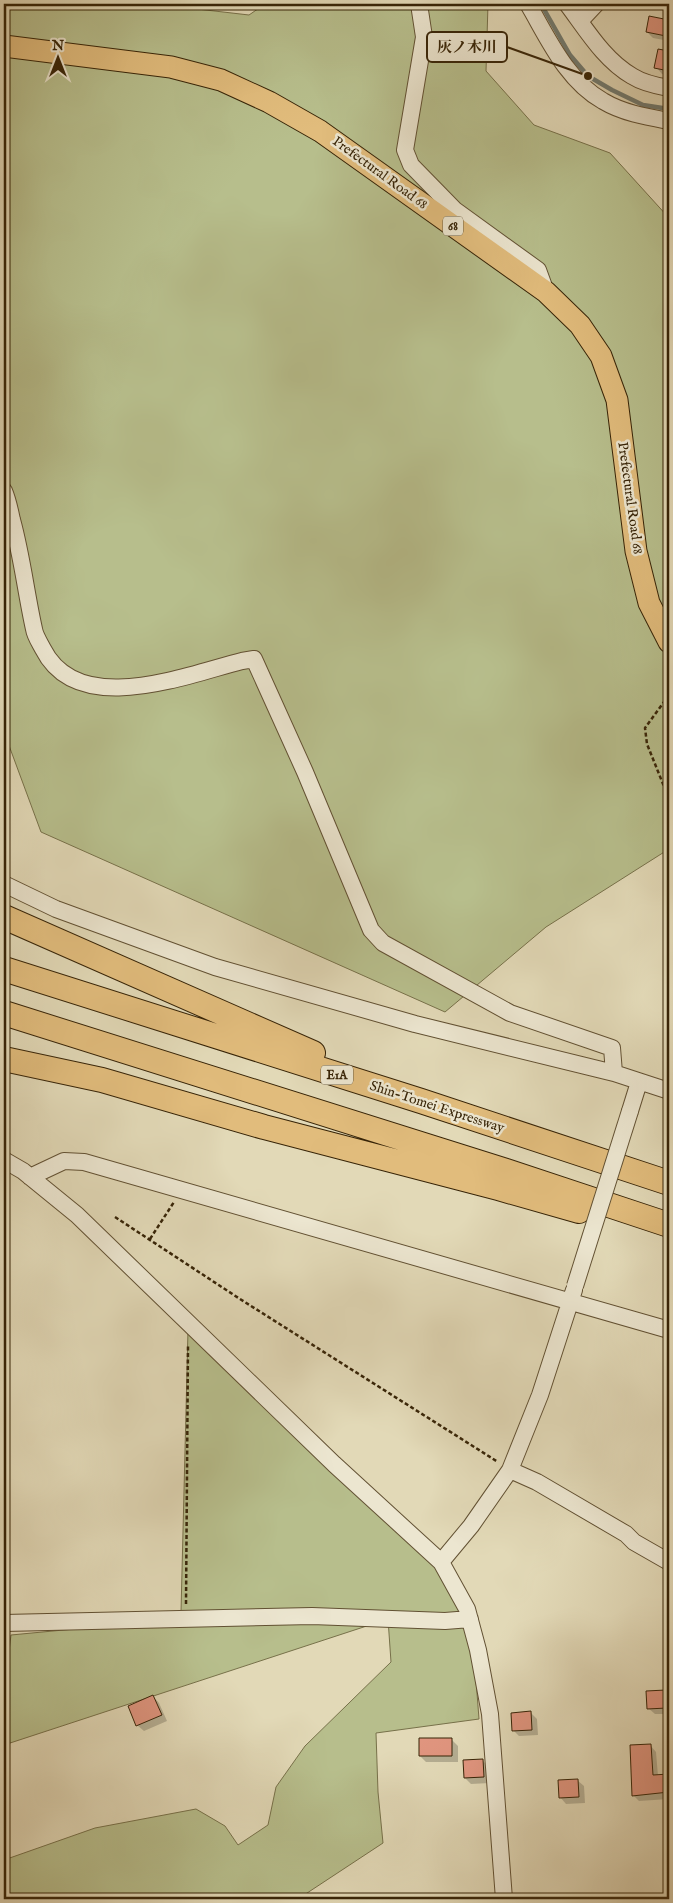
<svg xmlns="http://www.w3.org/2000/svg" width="673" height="1903" viewBox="0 0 673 1903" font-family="'IM FELL English','Noto Serif JP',serif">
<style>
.green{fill:#b7be8c;stroke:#77714a}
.shadow{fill:#0003}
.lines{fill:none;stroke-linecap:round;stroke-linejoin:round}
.stream{stroke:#727c72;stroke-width:4.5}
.building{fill:#e0957f;stroke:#372407}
.minor-casing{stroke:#625133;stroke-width:18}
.major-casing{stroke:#372407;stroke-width:23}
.highway-casing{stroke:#372407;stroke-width:26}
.path{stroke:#372407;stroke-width:2.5;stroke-dasharray:4 2.5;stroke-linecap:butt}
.minor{stroke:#ece6d0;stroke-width:16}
.major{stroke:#e1bc7c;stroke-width:21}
.highway{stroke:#e1bc7c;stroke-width:24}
.minor-bridge-casing{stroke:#625133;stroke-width:18;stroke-linecap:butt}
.minor-bridge{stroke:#ece6d0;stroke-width:16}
.labels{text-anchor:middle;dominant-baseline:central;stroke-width:5;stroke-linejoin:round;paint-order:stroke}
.shield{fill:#ece6d0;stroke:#6d5e43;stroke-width:1}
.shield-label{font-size:12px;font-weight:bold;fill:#372407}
.street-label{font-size:14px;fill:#372407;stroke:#ece6d0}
.leader{fill:none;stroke:#372407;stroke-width:2}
.callout-dot{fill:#372407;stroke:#ece6d0;stroke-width:2}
.callout{fill:#ece6d0;stroke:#372407;stroke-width:2}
.callout-label{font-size:15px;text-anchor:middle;font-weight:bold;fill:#372407}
</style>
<rect width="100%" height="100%" fill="#e2d9b7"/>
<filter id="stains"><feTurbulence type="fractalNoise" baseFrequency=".004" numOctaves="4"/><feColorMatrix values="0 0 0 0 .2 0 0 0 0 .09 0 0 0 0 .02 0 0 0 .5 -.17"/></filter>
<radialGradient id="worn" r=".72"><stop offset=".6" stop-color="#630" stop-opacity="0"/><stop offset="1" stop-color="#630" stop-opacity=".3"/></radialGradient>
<path class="green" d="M 4,4 L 154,4 L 249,15 L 265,4 L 488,4 L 486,71 L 534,125 L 610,153 L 669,218 L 669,849 L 546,927 L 445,1012 L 41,832 L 4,732 Z
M 188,1330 L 437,1558 L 472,1628 L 479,1719 L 376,1733 L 378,1792 L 383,1843 L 298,1899 L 4,1899 L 4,1860 L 95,1828 L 196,1809 L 225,1826 L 238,1845 L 268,1825 L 276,1787 L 305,1746 L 391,1662 L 388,1619 L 4,1745 L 4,1692 L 11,1635 L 179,1619 L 181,1612 Z"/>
<path class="shadow" d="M 651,4 L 661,4 L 661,6 Z
M 668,21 L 669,41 L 653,38 L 647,32 Z
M 659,51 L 669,53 L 669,75 L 662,74 L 656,67 Z
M 666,1691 L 669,1694 L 669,1714 L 655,1714 L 648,1708 Z
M 153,1696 L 159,1703 L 167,1721 L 144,1731 L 137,1725 Z
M 531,1713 L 537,1719 L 538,1735 L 519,1736 L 513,1730 Z
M 452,1740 L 458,1746 L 458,1762 L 426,1762 L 420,1756 Z
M 650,1745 L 656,1752 L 658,1776 L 669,1775 L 669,1799 L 639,1801 L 633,1795 Z
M 482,1760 L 489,1767 L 490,1783 L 471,1784 L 465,1778 Z
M 577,1780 L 584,1786 L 585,1803 L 566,1804 L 560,1797 Z"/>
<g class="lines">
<path class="stream" d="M 541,4 L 570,55 L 588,76 L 612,90 L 643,105 L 669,109"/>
</g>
<path class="building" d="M 649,16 L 669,20 L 666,36 L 646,32 Z
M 658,49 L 669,51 L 669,71 L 654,68 Z
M 666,1690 L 667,1708 L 647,1709 L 646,1691 Z
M 153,1695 L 162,1715 L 136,1726 L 128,1706 Z
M 531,1711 L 532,1730 L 512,1731 L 511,1713 Z
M 419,1738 L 452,1738 L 452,1756 L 419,1756 Z
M 651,1744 L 653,1775 L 669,1774 L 669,1792 L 632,1796 L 630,1745 Z
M 483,1759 L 484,1777 L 464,1778 L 463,1760 Z
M 578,1779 L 579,1797 L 559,1798 L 558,1780 Z"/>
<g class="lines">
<g class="minor-casing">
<path id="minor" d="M 419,4 L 424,37 L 405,150 L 411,165 L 455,210 L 538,270 L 546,292
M 528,4 C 548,38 566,80 603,101 C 623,113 647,117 669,121
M 567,4 C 586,29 604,60 632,76 C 643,83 657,86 669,88
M 580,21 L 596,4
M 4,491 C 8,500 10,511 12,520 C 22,556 26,593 34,629 C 35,636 40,643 43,649 C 78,719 186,675 242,661 L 254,659 L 305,772 L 371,930 L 383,943 L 510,1013 L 612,1048 L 614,1073
M 4,884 L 56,909 L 215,967 L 415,1024 L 614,1073 L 669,1091
M 630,1111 L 639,1082
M 4,1160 L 23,1171 L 77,1215 L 334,1464 L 441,1562 L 467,1609 L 478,1650 L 490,1714 L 504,1899
M 30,1177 L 64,1161 L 84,1162 L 669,1330
M 510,1470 L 537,1482 L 626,1534 L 634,1542 L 669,1562
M 441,1562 L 471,1526 L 510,1470 L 540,1395 L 574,1290
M 4,1623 L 312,1616 L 445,1621 L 470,1619"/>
</g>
<g class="major-casing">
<path id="major" d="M 4,46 L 171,67 L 221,80 L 269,102 L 320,131 L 546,292 L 580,325 L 601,356 L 617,400 L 636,551 L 649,603 L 669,642"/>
</g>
<g class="highway-casing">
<path id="highway" d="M 4,917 L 313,1053
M 4,969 L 421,1101 L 669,1183
M 4,1013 L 506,1171 L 669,1225
M 4,1059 L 102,1080 L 264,1127 L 498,1188 L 579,1211"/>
</g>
<path class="path" d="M 669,695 L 645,728 L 647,744 L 669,799
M 4,1197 L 7,1179
M 115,1217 L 240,1299 L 498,1462
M 150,1239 L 174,1202
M 186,1604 L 188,1344"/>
<use href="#minor" class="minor"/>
<use href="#major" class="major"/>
<use href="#highway" class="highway"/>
<g class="minor-bridge-casing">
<path id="minor-bridge" d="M 575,1286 L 630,1111"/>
</g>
<use href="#minor-bridge" class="minor-bridge"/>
</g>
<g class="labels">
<g class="shield">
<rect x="443" y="216.5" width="20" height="19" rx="4"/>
<rect x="321" y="1065.5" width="32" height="19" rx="4"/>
</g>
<g class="shield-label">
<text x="453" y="226">68</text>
<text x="337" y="1075">E1A</text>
</g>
<g class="street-label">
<text transform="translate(380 173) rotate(36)">Prefectural Road 68</text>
<text transform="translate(630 498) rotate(82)">Prefectural Road 68</text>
<text transform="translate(437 1107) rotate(18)">Shin-Tomei Expressway</text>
</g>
</g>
<path class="leader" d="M588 76L507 47"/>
<circle class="callout-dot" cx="588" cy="76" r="5"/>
<rect class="callout" x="427" y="32" width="80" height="30" rx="5"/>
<g class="callout-label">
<text x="467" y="52">灰ノ木川</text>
</g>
<rect width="673" height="1903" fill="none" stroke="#e2d9b7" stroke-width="20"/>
<rect x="5" y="5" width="663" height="1893" fill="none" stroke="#372407" stroke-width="2.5"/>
<rect x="10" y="10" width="653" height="1883" fill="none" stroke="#372407"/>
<g transform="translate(58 58)" stroke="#ece6d0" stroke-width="4" paint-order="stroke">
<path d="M0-4L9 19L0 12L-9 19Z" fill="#372407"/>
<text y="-8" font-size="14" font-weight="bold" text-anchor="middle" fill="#372407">N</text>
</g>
<rect width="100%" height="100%" filter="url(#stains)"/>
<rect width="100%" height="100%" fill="url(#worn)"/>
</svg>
